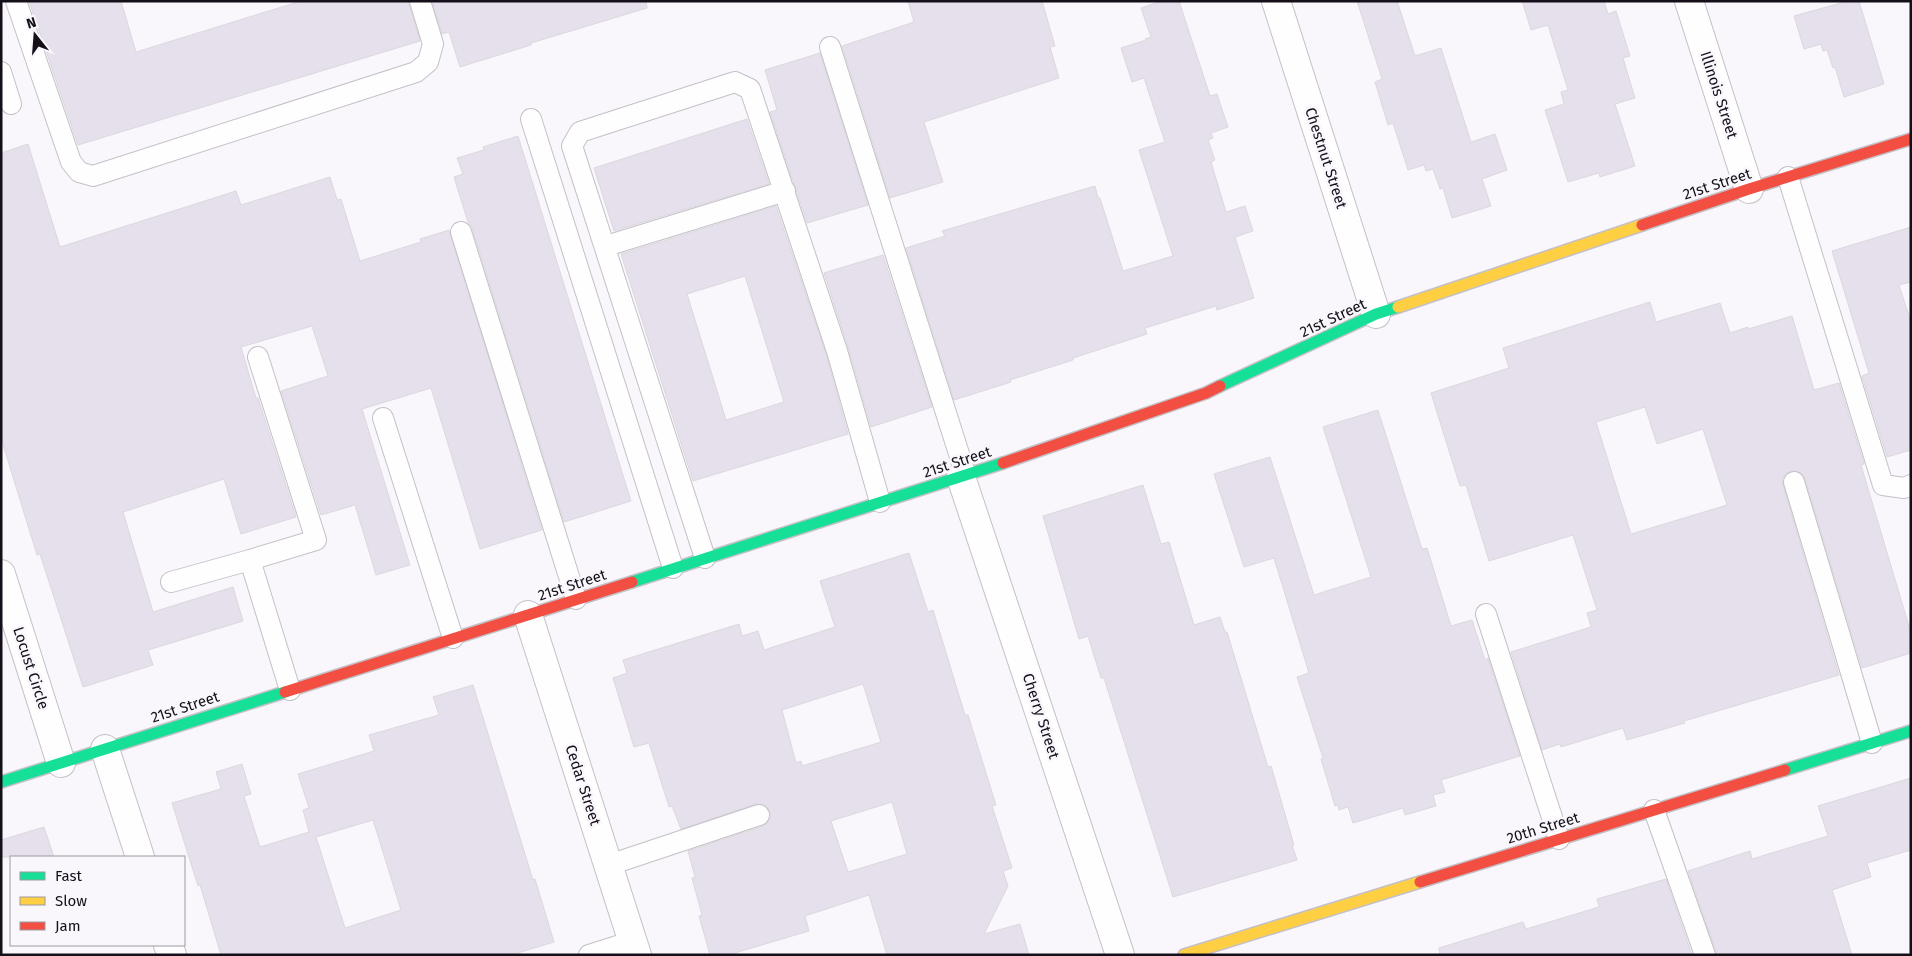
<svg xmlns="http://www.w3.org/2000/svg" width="1912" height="956" viewBox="0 0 1912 956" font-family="'Fira Sans',sans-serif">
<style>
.building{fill:#e5e0eb;stroke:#dbd8de;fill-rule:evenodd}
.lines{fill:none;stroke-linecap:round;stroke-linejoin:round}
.lane-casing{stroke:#c4c0c7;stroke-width:22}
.street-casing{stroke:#c4c0c7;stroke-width:30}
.fast-casing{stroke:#c4c0c7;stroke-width:14}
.slow-casing{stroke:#c4c0c7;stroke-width:14}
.jam-casing{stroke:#c4c0c7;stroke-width:14}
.lane{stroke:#fefefe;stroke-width:20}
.street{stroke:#fefefe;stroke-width:28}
.fast{stroke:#16e098;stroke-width:11}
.slow{stroke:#ffcf43;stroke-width:11}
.jam{stroke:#f24e42;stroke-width:11}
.labels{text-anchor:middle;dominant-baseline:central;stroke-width:5;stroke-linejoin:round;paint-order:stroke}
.street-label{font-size:15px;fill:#140f19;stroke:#f9f6fc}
</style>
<rect width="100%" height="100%" fill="#f9f7fb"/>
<path class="building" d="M 29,1 L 121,1 L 136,52 L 301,1 L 408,1 L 420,41 L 78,145 Z
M 432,1 L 646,1 L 647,8 L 531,43 L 531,45 L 460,67 L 449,32 L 442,34 Z
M 908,1 L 1042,1 L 1055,46 L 1050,47 L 1059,78 L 924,122 L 943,182 L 890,198 L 842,46 L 914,22 Z
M 1162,1 L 1179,1 L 1210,96 L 1217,94 L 1228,127 L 1211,133 L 1213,138 L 1208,140 L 1215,160 L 1211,162 L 1226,212 L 1245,206 L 1253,231 L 1235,237 L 1254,298 L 1217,310 L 1216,306 L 1145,328 L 1147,334 L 1073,358 L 1073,360 L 1010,380 L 1011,382 L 954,400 L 906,248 L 945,236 L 942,231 L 1095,186 L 1098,198 L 1100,198 L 1123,271 L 1173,256 L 1139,150 L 1165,142 L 1144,78 L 1132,82 L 1121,48 L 1146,40 L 1145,39 L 1151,37 L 1141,8 Z
M 1357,1 L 1397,1 L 1415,56 L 1441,48 L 1471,142 L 1495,134 L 1507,170 L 1482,179 L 1491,206 L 1452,218 L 1443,188 L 1440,189 L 1433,169 L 1426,171 L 1424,165 L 1408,170 L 1393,123 L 1388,125 L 1375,82 L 1382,79 Z
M 1522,1 L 1604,1 L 1608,14 L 1616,11 L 1630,56 L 1623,58 L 1635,98 L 1615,104 L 1635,166 L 1600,177 L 1599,173 L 1568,182 L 1545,110 L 1564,104 L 1561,92 L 1568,90 L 1548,25 L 1531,30 Z
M 1848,1 L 1859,1 L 1884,84 L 1844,97 L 1835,67 L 1833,68 L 1827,50 L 1823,51 L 1821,44 L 1804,49 L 1794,16 Z
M 820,53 L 868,205 L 807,223 L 770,112 L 777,110 L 765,70 Z
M 747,119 L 769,184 L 614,231 L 594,168 Z
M 518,136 L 631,501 L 564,522 L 472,228 L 468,222 L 454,177 L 463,174 L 457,158 L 484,150 L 483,147 Z
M 28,144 L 60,247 L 236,191 L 241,205 L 330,177 L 337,200 L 341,199 L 360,261 L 421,242 L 420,239 L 449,230 L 542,530 L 480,549 L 431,388 L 362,409 L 410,565 L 376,575 L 355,505 L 321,515 L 281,391 L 328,376 L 312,326 L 241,347 L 256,398 L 258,398 L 296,517 L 241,534 L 224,479 L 123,512 L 153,612 L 233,587 L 243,621 L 148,650 L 153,665 L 83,687 L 40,554 L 37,555 L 1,438 L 1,153 Z
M 776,206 L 826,354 L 848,434 L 693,481 L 621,254 ZM 745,276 L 784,402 L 726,420 L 687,294 Z
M 1911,227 L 1911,282 L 1899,285 L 1911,322 L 1911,450 L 1887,457 L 1862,376 L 1869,373 L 1832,251 Z
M 883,255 L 932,407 L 871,427 L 848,347 L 824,273 Z
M 1650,302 L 1656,322 L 1720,303 L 1730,333 L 1748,327 L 1748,329 L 1792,316 L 1814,390 L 1839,383 L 1864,464 L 1861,465 L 1911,633 L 1911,653 L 1862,668 L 1805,479 L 1802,473 L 1791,471 L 1785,474 L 1782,480 L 1783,485 L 1839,675 L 1684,721 L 1685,723 L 1627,740 L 1623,728 L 1561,747 L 1560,744 L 1542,750 L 1511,652 L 1591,627 L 1587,613 L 1597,610 L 1573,535 L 1489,561 L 1466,485 L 1460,486 L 1431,393 L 1509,368 L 1503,348 ZM 1645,407 L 1657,444 L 1703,429 L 1727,505 L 1631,534 L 1596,422 Z
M 1378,410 L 1422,549 L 1427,548 L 1451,626 L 1472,620 L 1485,660 L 1488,658 L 1520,756 L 1441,780 L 1445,792 L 1433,795 L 1436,806 L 1405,815 L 1403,808 L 1353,823 L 1348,807 L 1339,810 L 1338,805 L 1335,806 L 1321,759 L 1323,758 L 1297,677 L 1309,673 L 1274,558 L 1244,567 L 1214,474 L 1270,457 L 1314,595 L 1371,577 L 1323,427 Z
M 1143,485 L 1161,544 L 1169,542 L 1194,625 L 1220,617 L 1225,632 L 1227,632 L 1268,767 L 1271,766 L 1294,845 L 1292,845 L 1297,860 L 1173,897 L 1104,678 L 1101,678 L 1088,636 L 1079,639 L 1043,516 Z
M 909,553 L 928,612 L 933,610 L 965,715 L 968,715 L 996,805 L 992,806 L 1012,868 L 1003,871 L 1008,886 L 984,934 L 1020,924 L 1029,955 L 887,955 L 869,895 L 805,916 L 809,931 L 728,955 L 710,955 L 699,916 L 702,915 L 692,878 L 695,877 L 688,851 L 763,826 L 768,822 L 770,818 L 770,811 L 766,806 L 756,804 L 681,829 L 672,806 L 669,807 L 649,743 L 634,747 L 613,678 L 627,673 L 623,660 L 739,624 L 742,636 L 758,631 L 764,650 L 835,627 L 820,581 ZM 863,684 L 881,742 L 802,766 L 801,761 L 796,763 L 782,710 ZM 892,802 L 907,854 L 848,872 L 831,821 Z
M 473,685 L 533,880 L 535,879 L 554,942 L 511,955 L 221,955 L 200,885 L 198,886 L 172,803 L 221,789 L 216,772 L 242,764 L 251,794 L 244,796 L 260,847 L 309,832 L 303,810 L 309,808 L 298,774 L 374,751 L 369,735 L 439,715 L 433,697 ZM 373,820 L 401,910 L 345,928 L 316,837 Z
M 1911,778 L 1911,850 L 1867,863 L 1871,877 L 1832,890 L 1852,955 L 1717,955 L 1688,871 L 1750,851 L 1752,859 L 1828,836 L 1818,806 Z
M 44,827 L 54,857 L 1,857 L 1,840 Z
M 1666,879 L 1692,955 L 1440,955 L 1439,948 L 1523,922 L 1526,929 L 1599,907 L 1597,899 Z"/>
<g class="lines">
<g class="lane-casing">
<path id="lane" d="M 16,1 L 71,162 L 79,172 L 93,176 L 416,72 L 428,62 L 433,44 L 420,1
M 830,47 L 966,476
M 1,72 L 11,104
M 531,119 L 673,568
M 1788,177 L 1883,485 L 1904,488 L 1911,485
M 461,232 L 576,599
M 606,246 L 785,191
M 258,357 L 316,540 L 250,560 L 290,690
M 383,418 L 453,638
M 1794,482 L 1872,743
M 705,558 L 572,146 L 580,132 L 735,82 L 750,89 L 837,351 L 880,502
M 171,582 L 250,560
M 1486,614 L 1559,839
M 1654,810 L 1705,955
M 609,865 L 759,815
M 589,955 L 633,941"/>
</g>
<g class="street-casing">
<path id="street" d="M 1276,1 L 1376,314
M 1689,1 L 1749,189
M 961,477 L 1120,955
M 1,574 L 61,763
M 528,615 L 637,955
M 105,749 L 140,857
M 168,945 L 172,955"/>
</g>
<g class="fast-casing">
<path id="fast" d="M 1220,386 L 1376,314 L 1398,307
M 632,582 L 1003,463
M 1785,770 L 1911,731
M 1,782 L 285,692"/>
</g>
<g class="slow-casing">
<path id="slow" d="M 1398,307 L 1642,225
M 1184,955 L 1420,882"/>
</g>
<g class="jam-casing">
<path id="jam" d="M 1642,225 L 1749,189 L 1911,139
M 1003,463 L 1206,393 L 1220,386
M 285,692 L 632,582
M 1420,882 L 1785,770"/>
</g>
<use href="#lane" class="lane"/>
<use href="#street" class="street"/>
<use href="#fast" class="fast"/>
<use href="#slow" class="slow"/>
<use href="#jam" class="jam"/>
</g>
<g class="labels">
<g class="street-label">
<text transform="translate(1719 95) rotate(72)">Illinois Street</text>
<text transform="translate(1326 158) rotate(72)">Chestnut Street</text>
<text transform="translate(1717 184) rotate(-18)">21st Street</text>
<text transform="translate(1333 318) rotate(-25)">21st Street</text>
<text transform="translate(957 462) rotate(-18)">21st Street</text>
<text transform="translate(572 585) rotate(-18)">21st Street</text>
<text transform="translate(31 668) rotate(72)">Locust Circle</text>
<text transform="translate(185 707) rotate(-18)">21st Street</text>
<text transform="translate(1041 716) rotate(72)">Cherry Street</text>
<text transform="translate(583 785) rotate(72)">Cedar Street</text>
<text transform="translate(1543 828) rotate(-17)">20th Street</text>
</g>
</g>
<rect width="1912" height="956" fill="none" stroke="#140f19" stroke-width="5"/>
<rect x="10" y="856" width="175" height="90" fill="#f9f6fc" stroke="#9d9aa1"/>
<rect x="20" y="872" width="25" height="8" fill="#16e098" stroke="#9d9aa1"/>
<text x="55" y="881" font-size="15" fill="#140f19">Fast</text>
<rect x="20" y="897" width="25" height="8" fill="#ffcf43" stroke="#9d9aa1"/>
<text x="55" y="906" font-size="15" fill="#140f19">Slow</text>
<rect x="20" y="922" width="25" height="8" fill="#f24e42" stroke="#9d9aa1"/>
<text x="55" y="931" font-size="15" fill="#140f19">Jam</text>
<g transform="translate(35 35) rotate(343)" stroke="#f9f6fc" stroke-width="4" paint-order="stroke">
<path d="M0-4L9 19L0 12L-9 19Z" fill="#140f19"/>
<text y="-8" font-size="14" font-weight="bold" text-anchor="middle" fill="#140f19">N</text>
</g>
</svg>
